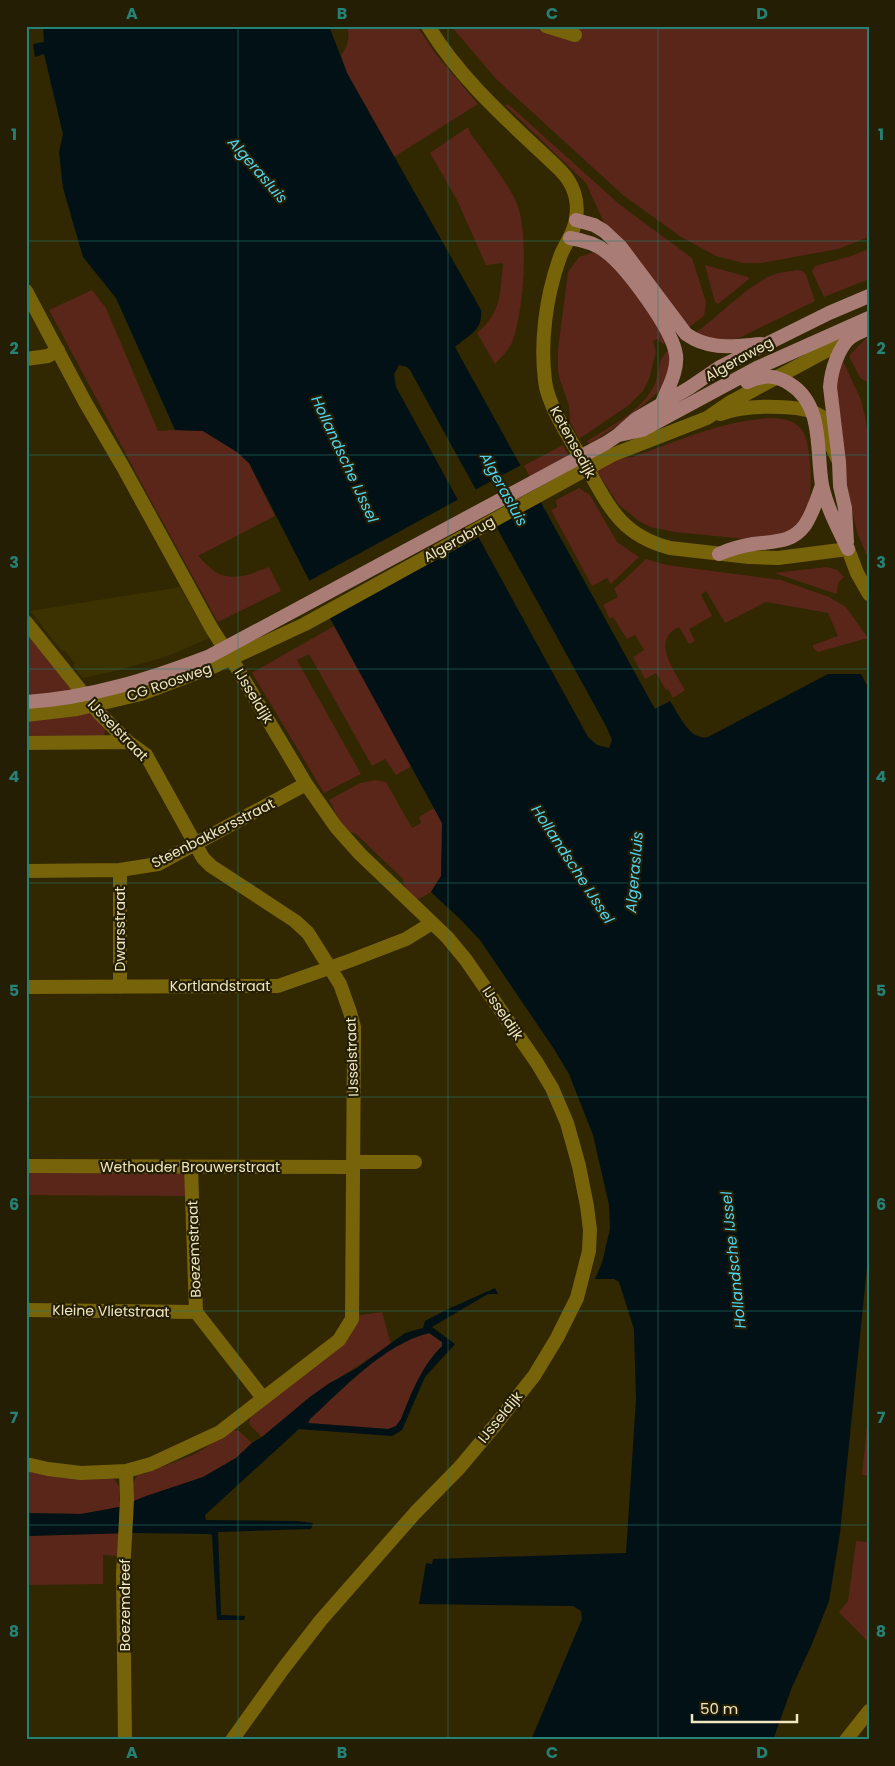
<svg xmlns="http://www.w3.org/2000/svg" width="895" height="1766" viewBox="0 0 895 1766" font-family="Poppins,sans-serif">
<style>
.built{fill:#3c3100}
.green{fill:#592619}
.water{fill:#021115;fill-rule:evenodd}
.pier{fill:#312700}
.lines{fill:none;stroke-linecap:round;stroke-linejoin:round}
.minor{stroke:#77630a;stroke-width:14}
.tertiary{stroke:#77630a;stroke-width:14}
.primary{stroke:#a97d76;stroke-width:14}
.grid{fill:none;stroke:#268176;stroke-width:1;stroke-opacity:0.55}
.labels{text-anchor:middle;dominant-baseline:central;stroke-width:4.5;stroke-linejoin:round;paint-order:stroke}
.street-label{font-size:14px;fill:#f0e6c0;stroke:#241e05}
.water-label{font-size:15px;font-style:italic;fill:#4ed5f2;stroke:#241e05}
.neatline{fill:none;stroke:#268176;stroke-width:2}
.grid-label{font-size:16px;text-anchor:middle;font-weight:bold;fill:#268176}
</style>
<rect width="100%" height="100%" fill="#312700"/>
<path class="built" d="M 180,587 L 209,638 L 180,651 L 162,658 L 115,671 L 83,678 L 73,666 L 75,663 L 65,651 L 62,651 L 30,611 Z"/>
<path class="green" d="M 347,26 L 417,26 L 435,53 L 478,104 L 394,157 L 347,73 L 341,55 C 348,46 350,38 347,26 Z
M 451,26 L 533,26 L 543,30 L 545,26 L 868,26 L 869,237 L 838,249 L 762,263 L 743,263 L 716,256 L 681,237 L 623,195 L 496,79 Z
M 508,104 L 619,204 L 692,258 L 706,302 L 704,316 L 688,328 L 604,223 L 586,183 L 505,105 Z
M 468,127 C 470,135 475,139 480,146 C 492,164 508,183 517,204 C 529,235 524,308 513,340 C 510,349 501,357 495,364 L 477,333 C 502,312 500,293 503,263 L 486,265 L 457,200 L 430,153 Z
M 869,249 L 869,279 L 824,297 L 812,271 L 815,266 L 851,256 Z
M 594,252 L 601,254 L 612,261 L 669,341 L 663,344 L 657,339 L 653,341 L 656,352 L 649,379 L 643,391 L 629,405 L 579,439 L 570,422 L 569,406 L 560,380 L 558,372 L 558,349 L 568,272 L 579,257 Z
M 705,265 L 748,277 L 749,279 L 718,304 L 715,302 Z
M 797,270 L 803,271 L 806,275 L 815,301 L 739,338 L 718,341 L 694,334 C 719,316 742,290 770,276 C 778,272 788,272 797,270 Z
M 92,290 L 106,308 L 158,431 L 175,430 L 203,431 L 237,452 L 249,463 L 275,516 L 198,556 C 204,562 212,570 219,574 C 236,581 253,573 269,567 L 281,591 L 218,622 L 150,499 L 49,310 Z
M 869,335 L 869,383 L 860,378 L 849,356 Z
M 671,347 L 672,354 L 664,387 L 626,420 L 589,444 L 587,441 C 610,427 641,411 654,386 C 662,368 654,364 671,347 Z
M 843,361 L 861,400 L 866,421 L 869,444 L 869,560 L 858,535 L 849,500 L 846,481 L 835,384 Z
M 771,418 C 783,419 794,419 802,430 C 812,443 814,502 805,516 C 801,522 795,528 790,533 L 745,539 L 674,532 L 650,527 L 639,521 L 619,505 L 594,467 L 617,459 L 632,457 C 676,442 723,420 771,418 Z
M 563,445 L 580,477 L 540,502 L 521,467 Z
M 579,488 L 590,495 L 617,542 L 639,557 L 611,584 L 607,578 L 592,586 L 551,510 L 557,507 L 556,500 Z
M 646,559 L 667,565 L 781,580 L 829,597 L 846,607 L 868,638 L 818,652 L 813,648 L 813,645 L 838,636 L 828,613 L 766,602 L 725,623 L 706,591 L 701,595 L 712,616 L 689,629 L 695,641 L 689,644 L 679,627 C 650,640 675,672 685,690 L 673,698 L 668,689 L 666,690 L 656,673 L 645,679 L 633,657 L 644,650 L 635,635 L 627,639 L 613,617 L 610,619 L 603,605 L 618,597 L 614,589 Z
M 827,567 L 837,570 L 844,577 L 838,583 L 837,594 L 774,573 Z
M 334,626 L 412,766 L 396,775 L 385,759 L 372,766 L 309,654 L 297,660 L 361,774 L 324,793 L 252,673 Z
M 26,635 L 29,635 L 105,729 L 104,738 L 26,741 Z
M 375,780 L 386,782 L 412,828 L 421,823 L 419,817 L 434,808 L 442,823 L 443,829 L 441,876 L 431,892 L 421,898 L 416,899 L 404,886 L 403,879 L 356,834 C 340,829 337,813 329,800 L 360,783 Z
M 26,1170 L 187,1170 L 189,1196 L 26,1195 Z
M 382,1312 L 391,1344 L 310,1397 L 262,1437 L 249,1424 L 250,1418 L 318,1360 L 354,1316 Z
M 429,1333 L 442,1342 L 443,1346 C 421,1367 412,1392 401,1419 L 396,1426 L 388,1429 L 308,1423 L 310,1419 C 343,1389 384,1344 429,1333 Z
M 869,1405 L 869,1476 L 862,1475 Z
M 233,1430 L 239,1431 L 252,1443 L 236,1458 L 203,1477 L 132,1502 L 133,1483 L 138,1474 L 144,1474 L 195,1454 Z
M 26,1470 L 113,1477 L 119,1487 L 120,1507 L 81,1514 L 26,1513 Z
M 119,1533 L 119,1556 L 103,1555 L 103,1584 L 29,1585 L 29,1619 L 26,1619 L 26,1536 Z
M 856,1541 L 869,1542 L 869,1643 L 839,1612 L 848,1601 Z"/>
<path class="water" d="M 43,26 L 329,26 L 347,73 L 481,310 C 483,331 468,335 455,347 L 655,709 L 670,701 C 679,714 689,741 708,737 L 828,674 L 861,674 L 869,689 L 869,738 L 867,738 L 869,743 L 869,1243 L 867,1267 L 840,1533 L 829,1601 L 812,1644 L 792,1687 L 773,1740 L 531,1740 L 582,1619 L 581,1611 L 573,1606 L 419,1604 L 426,1563 L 432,1564 L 433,1559 L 626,1553 L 636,1400 L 634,1329 L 619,1282 L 614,1279 L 595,1279 L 602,1263 L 610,1229 L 609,1205 L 593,1135 L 569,1074 L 554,1049 L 480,940 L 460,919 L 431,892 L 441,876 L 442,823 L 308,578 L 249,463 L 237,452 L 203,431 L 175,430 L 116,298 L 83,257 L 63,188 L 59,152 L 63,134 L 44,54 L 35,57 L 33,44 L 44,42 ZM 399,365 L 407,367 L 410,370 L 606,726 L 612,740 L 609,748 L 597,745 L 588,737 L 396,387 L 394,374 Z
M 495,1288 L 498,1294 L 488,1294 L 432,1327 L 455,1344 L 425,1377 L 402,1430 L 392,1436 L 299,1429 L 205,1515 L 206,1520 L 297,1521 L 313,1523 L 311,1529 L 218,1532 L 221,1615 L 245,1616 L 244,1620 L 217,1620 L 212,1535 L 209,1534 L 133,1533 L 26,1536 L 26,1513 L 81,1514 L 119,1507 L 146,1496 L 203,1477 L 236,1458 L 252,1443 L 262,1437 L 310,1397 L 328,1384 L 357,1368 L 405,1333 L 423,1328 L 425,1321 L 446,1310 ZM 429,1333 L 442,1342 L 442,1346 C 421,1367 412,1392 401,1419 L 396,1426 L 388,1429 L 308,1423 L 310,1419 C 343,1389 384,1344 429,1333 Z"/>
<path class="pier" d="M 523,464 L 543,501 L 493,528 L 473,491 Z
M 459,499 L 479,536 L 327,620 L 307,582 Z"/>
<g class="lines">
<path class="minor" d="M 546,26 L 575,35
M 26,291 L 85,402 L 123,467 L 212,629 L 237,668 L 306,784 L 336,827 L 360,854 L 447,937 L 466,960 L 537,1063 L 552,1088 L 567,1123 L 579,1166 L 587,1206 L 590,1230 L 589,1251 L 577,1298 L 557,1338 L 534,1376 L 496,1424 L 460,1467 L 415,1513 L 321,1620 L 283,1669 L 232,1740
M 26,359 L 48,356 L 58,350
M 26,622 L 98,712 L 128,742 L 146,755 L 203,858 L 211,866 L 295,921 L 308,933 L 340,984 L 350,1012 L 354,1027 L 354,1039 L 352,1319 L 339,1340 L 220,1432 L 151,1464 L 126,1471 L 81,1473 L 48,1469 L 26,1464
M 26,743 L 128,742
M 26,871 L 120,870 L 158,864 L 306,784
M 26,987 L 278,986 L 349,961 L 406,939 L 432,923
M 120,987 L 120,870
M 353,1162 L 415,1162
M 26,1166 L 353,1167
M 191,1167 L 196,1312 L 263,1398
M 26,1310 L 196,1312
M 125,1740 L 123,1574 L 127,1500 L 126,1471
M 846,1740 L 869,1711"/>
<path class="tertiary" d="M 428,26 C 462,82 513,125 560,170 C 573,183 579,200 576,218 C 575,233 563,246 559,260 C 546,297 540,342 545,381 C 548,408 576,448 590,473 C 611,511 624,536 670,548 L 749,557 L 778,558 L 848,549 L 857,573 L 869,594
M 720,414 C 726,412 733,410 739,409 C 757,406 810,404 823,418 C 828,424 827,432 829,440 C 831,446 835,452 837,458
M 26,715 L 77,709 L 141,694 L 215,666 L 305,624 L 612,455 L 707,418 L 729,403 L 850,338"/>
<path class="primary" d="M 576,220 L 594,225 L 604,231 L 620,246 L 686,334 C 710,351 734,346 761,344
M 570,238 C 582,240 595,243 605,251 C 626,266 673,330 676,355 C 678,371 668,388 662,403
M 747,382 C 764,375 774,374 790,384 C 824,405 816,451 822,485 C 827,508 838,528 848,549
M 619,435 L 642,430 L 757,368 L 869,318
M 847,542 L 845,508 L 840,486 L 839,462 L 830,387 C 831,372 838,347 851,337 C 856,334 863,331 869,328
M 719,554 C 730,549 741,546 753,544 C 773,541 791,544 805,525 C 813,513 817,499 822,485
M 26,702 C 90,698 150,679 210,656 L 606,443 L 618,435 L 636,419 L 689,388 L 720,367 L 829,313 L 869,296"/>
</g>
<path class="grid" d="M 238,26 L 238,1740M 448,26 L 448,1740M 658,26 L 658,1740M 26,241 L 869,241M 26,455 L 869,455M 26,669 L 869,669M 26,883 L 869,883M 26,1097 L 869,1097M 26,1311 L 869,1311M 26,1525 L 869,1525"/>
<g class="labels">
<g class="street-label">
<text transform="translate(739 359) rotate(-29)">Algeraweg</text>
<text transform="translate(573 442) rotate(61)">Ketensedijk</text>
<text transform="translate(459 539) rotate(-29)">Algerabrug</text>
<text transform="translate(169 682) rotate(-19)">CG Roosweg</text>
<text transform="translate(254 696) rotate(59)">IJsseldijk</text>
<text transform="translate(118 730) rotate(46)">IJsselstraat</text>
<text transform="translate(213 833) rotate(-27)">Steenbakkersstraat</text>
<text transform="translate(120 929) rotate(-90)">Dwarsstraat</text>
<text x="220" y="986">Kortlandstraat</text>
<text transform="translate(503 1013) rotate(56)">IJsseldijk</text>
<text transform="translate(352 1057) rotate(-92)">IJsselstraat</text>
<text x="190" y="1167">Wethouder Brouwerstraat</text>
<text transform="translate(194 1249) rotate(-92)">Boezemstraat</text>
<text transform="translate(111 1311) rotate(1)">Kleine Vlietstraat</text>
<text transform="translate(500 1417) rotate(-51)">IJsseldijk</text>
<text transform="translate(125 1605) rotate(-90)">Boezemdreef</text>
</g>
<g class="water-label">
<text transform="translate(258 170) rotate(49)">Algerasluis</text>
<text transform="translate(345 459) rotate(65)">Hollandsche IJssel</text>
<text transform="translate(504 489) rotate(61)">Algerasluis</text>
<text transform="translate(573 864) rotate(57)">Hollandsche IJssel</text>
<text transform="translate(634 872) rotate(-85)">Algerasluis</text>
<text transform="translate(733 1260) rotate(-96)">Hollandsche IJssel</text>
</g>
</g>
<rect width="895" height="1766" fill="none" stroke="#241e05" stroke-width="55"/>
<path d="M692 1714v8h105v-8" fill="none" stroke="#f0e6c0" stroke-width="2.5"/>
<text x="700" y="1714" font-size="15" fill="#f0e6c0" stroke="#241e05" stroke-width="4" paint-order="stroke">50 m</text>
<rect x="28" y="28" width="840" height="1710" class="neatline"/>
<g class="grid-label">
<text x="132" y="19">A</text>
<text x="342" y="19">B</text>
<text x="552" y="19">C</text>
<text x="762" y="19">D</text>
<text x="14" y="140">1</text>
<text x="881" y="140">1</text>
<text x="14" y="354">2</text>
<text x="881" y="354">2</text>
<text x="14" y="568">3</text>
<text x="881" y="568">3</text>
<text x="14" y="782">4</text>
<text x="881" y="782">4</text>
<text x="14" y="996">5</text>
<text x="881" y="996">5</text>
<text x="14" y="1210">6</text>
<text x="881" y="1210">6</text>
<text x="14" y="1423">7</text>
<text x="881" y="1423">7</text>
<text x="14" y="1637">8</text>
<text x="881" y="1637">8</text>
<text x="132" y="1758">A</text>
<text x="342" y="1758">B</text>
<text x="552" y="1758">C</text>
<text x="762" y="1758">D</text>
</g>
</svg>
